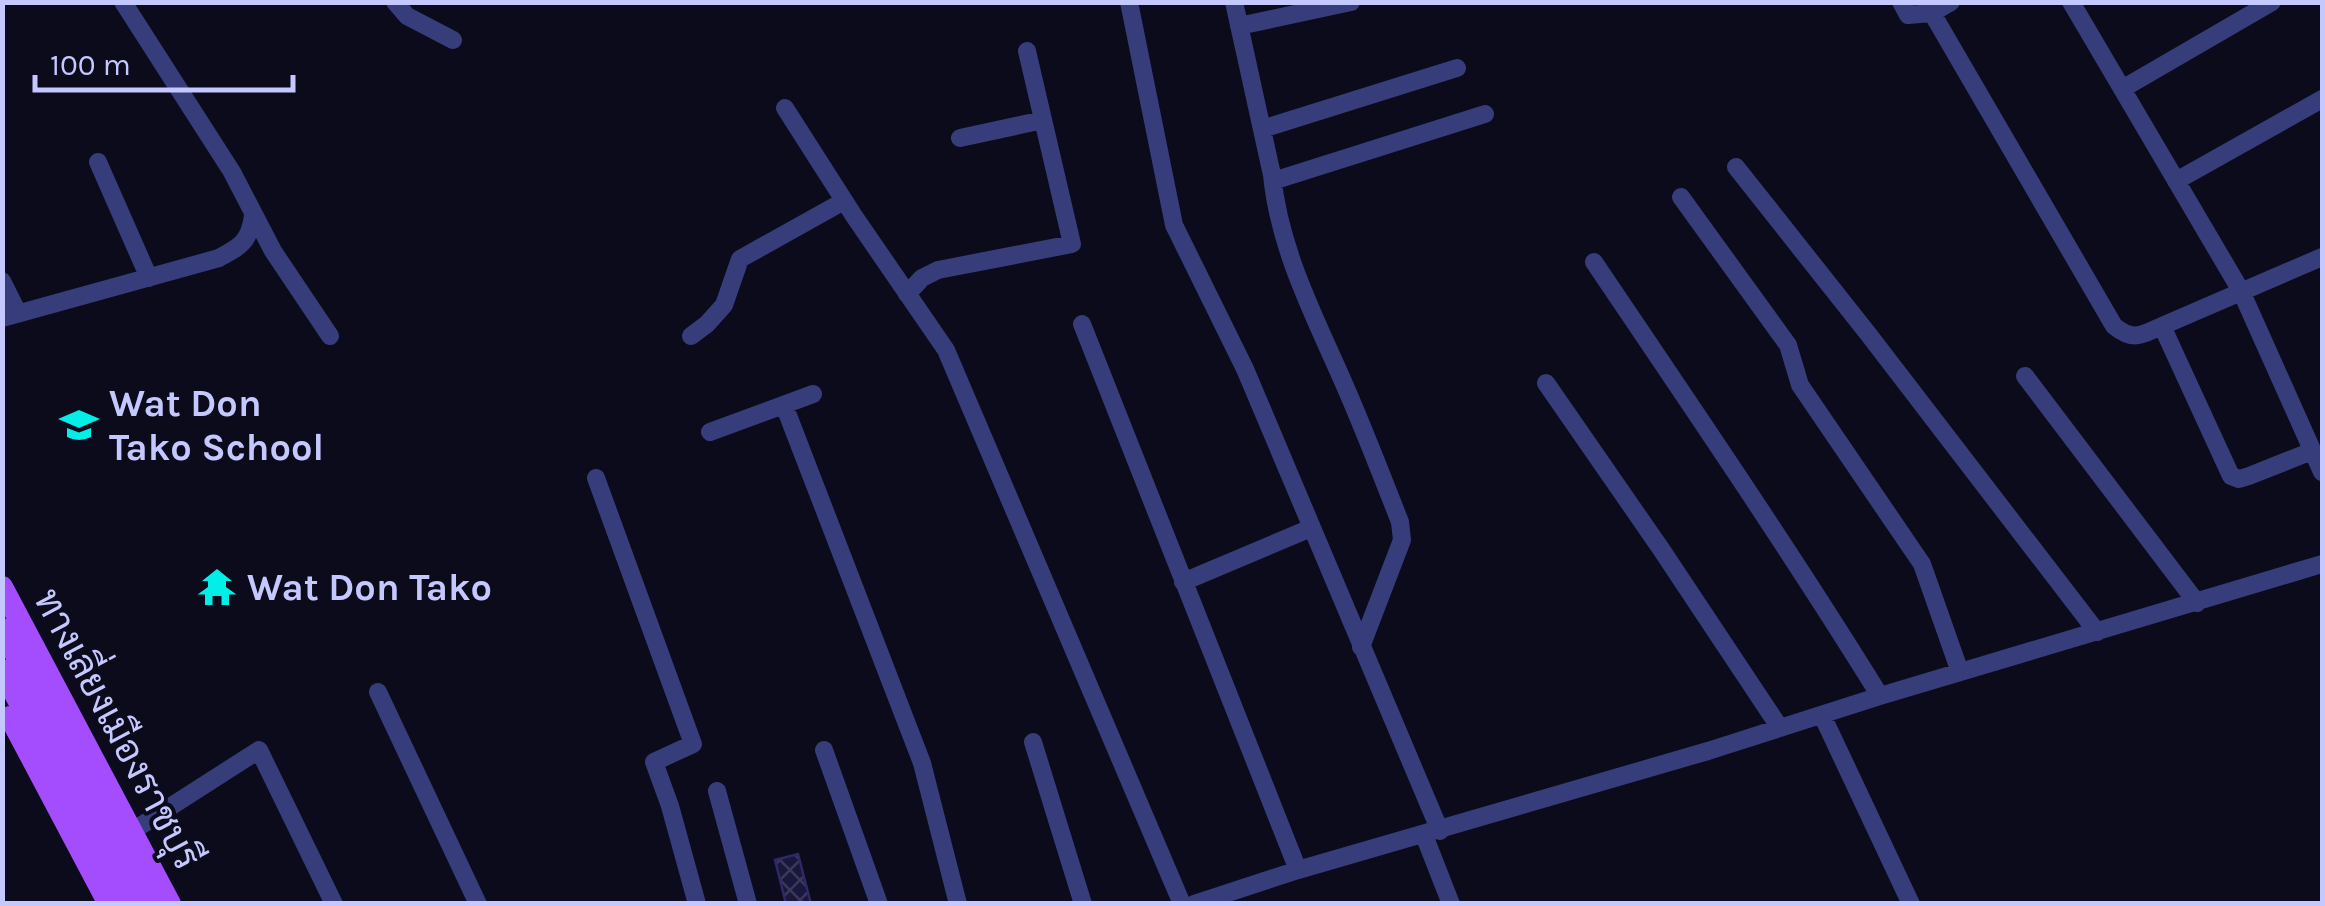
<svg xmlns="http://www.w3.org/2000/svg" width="2325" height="906" viewBox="0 0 2325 906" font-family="Karla,Sarabun,sans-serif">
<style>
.building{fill:url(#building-cross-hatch);stroke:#2d2968;stroke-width:2.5}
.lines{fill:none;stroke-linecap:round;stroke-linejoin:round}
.minor{stroke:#363d7a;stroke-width:18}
.major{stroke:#a34dfe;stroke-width:22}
.labels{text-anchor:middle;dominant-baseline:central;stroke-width:8;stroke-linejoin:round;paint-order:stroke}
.poi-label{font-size:38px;font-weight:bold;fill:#c5c7ff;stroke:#0b0b1b;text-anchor:start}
.street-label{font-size:38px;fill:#c5c7ff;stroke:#0b0b1b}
</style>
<defs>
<pattern id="building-cross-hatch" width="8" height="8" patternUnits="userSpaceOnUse" patternTransform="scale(2.5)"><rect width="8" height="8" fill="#1a173c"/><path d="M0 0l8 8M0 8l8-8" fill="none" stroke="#3a3759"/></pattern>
</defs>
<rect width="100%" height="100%" fill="#0b0b1b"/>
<path class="building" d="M 798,854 L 811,904 L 786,904 L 775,860 Z"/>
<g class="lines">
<path class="minor" d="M 123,2 L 232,172 L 273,251 L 330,336
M 395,2 L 407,16 L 453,40
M 1129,2 L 1174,225 L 1245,369 L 1440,831
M 1234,2 L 1272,175 C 1280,256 1320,326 1351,400 C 1368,440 1384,481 1400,522 L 1402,540 L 1361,647
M 1901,2 L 1908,15 L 1932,13
M 1951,2 L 1932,13 L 2114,326 C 2134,342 2141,335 2162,326
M 2071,2 L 2241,291 L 2322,472
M 1239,26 L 1351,2
M 2122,89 L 2272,2
M 785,108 L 854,216 L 946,350 L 1182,904
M 1262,129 L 1457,68
M 960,138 L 1043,120
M 98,162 L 149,278
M 1736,167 L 1869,335 L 2097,632
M 1273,181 L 1485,114
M 2176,181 L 2322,99
M 1681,197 L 1788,345 L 1800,385 L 1922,564 L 1960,672
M 1594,262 C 1691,406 1789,549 1880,696
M 2,281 L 18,313
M 907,294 L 922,278 L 938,270 L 1072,244 L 1027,51
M 2,318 L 219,258 C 241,246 249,242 253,216
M 1082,324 L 1298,870
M 691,336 L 707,324 L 724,305 L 740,259 L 844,201
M 2025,376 L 2197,603
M 1546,383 L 1661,549 L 1780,728
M 784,405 L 922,763 L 958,904
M 710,432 L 813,394
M 2312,451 L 2249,476 L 2239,479 L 2231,476 L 2162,326 L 2322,257
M 596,478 L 693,744 L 654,762 L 670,806 L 697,904
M 1183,582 L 1311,528
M 378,692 L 478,904
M 1822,715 L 1911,904
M 1033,742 L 1083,904
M 824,750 L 879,904
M 717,791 L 748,904
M 131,832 L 259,750 L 334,904
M 1424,835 L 1451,904
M 1194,904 L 1298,870 L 1708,751 L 1880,696 L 2322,564"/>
<path class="major" d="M 2,587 L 170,904
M 2,629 L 151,904
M 2,670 L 129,904
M 10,717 L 109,904"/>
</g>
<defs>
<g id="school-bare" transform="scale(3)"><path d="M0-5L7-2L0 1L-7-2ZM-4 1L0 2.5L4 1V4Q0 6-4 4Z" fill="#01efe6" stroke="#0b0b1b" stroke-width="2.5" paint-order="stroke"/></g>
<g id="temple-bare" transform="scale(3)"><path d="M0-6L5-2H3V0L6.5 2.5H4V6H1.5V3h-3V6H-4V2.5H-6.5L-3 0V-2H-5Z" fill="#01efe6" stroke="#0b0b1b" stroke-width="2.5" paint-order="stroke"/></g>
</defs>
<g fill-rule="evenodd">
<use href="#school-bare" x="79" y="425"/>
<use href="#temple-bare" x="217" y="587"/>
</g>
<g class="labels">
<g class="poi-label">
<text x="109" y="403">Wat Don<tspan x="109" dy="44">Tako School</tspan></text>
<text x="247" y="587">Wat Don Tako</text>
</g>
<g class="street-label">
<text transform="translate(117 729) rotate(62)">ทางเลี่ยงเมืองราชบุรี</text>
</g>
</g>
<rect width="2325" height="906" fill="none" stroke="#c5c7ff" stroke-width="10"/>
<path d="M35 75v15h258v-15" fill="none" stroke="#c5c7ff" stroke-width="5"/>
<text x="50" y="75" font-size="30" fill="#c5c7ff" stroke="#0b0b1b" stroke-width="8" paint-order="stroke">100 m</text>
</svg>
